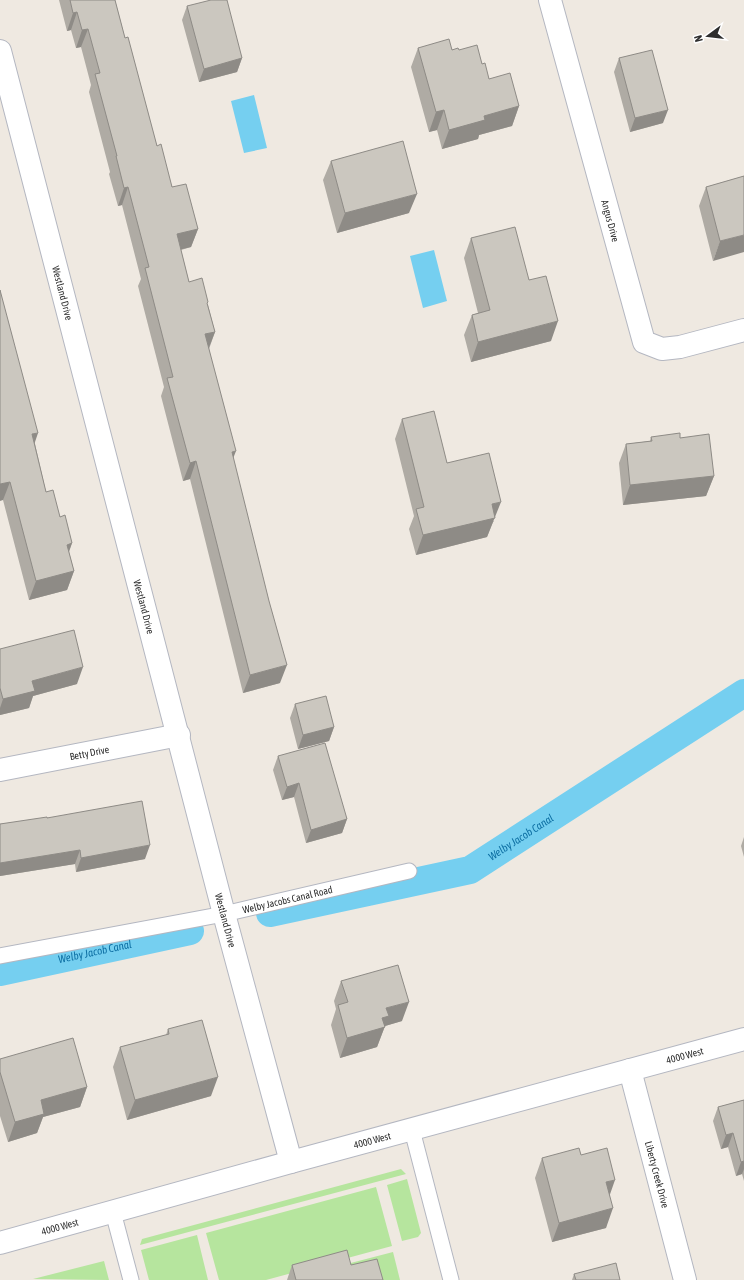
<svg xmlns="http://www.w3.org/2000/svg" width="744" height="1280" viewBox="0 0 744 1280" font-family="'Asap Condensed',sans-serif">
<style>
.green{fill:#b6e59e}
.water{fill:#75cff0}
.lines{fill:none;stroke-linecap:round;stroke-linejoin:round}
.canal{stroke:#75cff0;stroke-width:28}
.lane-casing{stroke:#b4b7c1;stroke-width:17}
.street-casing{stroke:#b4b7c1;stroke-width:24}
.secondary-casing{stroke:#b4b7c1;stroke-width:24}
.lane{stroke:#fff;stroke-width:15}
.street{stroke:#fff;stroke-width:22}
.secondary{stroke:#fff;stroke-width:22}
.wall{fill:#afaba4}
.shaded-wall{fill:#8e8b86}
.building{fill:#cbc7bf;stroke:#8e8b86}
.labels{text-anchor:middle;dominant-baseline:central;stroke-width:3;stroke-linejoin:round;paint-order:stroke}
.street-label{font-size:10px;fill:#2e2e2e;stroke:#fff}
.water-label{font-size:11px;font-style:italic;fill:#0d6fa3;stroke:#fff}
</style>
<rect width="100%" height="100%" fill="#efe9e1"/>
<path class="green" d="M 401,1169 L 406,1174 L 140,1245 L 142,1239 Z
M 407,1179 L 421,1233 L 418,1237 L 402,1241 L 387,1185 Z
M 376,1187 L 392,1246 L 266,1280 L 219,1280 L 206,1233 Z
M 197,1235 L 208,1280 L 149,1280 L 141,1250 Z
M 393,1252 L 400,1280 L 347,1280 L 343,1265 Z
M 104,1261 L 109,1280 L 33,1279 Z"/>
<path class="water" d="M 254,95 L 267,148 L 244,153 L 231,101 Z
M 434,250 L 447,301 L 423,308 L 410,256 Z"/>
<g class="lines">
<g class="canal">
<path id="s1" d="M 270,913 L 470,870 L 744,693"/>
<path id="s2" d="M 0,972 L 190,931"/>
</g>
<g class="lane-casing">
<g id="lane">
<path id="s3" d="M 0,956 L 224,914 L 409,871"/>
<path d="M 412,1130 L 451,1280"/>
<path d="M 113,1212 L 131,1280"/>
</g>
</g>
<g class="street-casing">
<g id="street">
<path id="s4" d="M 550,0 L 644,342 L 662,349 L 680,347 L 744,330"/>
<path id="s5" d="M 0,51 L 224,914 L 291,1162"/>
<path id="s6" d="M 0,770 L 179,735"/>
<path id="s7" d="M 630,1070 L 685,1280"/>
</g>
</g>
<g class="secondary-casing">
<g id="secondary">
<path id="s8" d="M 0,1243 L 291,1162 L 744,1039"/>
</g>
</g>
<use href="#lane" class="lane"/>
<use href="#street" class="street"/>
<use href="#secondary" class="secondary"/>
</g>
<path class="wall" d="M 59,0 L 115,0 L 125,38 L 157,146 L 172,187 L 198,229 L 191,247 L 181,250 L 189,282 L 208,305 L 215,332 L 209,349 L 233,458 L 280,683 L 243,693 L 190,479 L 183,481 L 161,396 L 164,387 L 138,286 L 141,279 L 122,205 L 118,206 L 109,174 L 110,172 L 89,92 L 91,85 L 81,47 L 76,48 L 71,30 L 67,31 Z
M 187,6 L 242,58 L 237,72 L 199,82 L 182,20 Z
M 418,48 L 459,50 L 482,64 L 489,79 L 519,106 L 512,126 L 479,135 L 478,139 L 442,149 L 437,130 L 429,132 L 411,67 Z
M 619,58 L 663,123 L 630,132 L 614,72 Z
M 331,161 L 409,213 L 337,233 L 323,180 Z
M 744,176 L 713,261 L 699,206 L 706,187 Z
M 471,238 L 529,280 L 551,341 L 471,362 L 464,335 L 472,315 L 478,313 L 464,258 Z
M 0,290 L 46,492 L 60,517 L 72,543 L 69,552 L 74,571 L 67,590 L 29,600 L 3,500 Z
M 402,419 L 447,463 L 494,522 L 493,522 L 487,537 L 416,555 L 409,529 L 414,516 L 395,439 Z
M 651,437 L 714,476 L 706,496 L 623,505 L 619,463 L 626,444 L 650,441 Z
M 0,649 L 77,684 L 33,696 L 29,708 L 0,715 Z
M 295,704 L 334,727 L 329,741 L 298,749 L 290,718 Z
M 278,756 L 347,819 L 342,833 L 306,843 L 294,797 L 282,800 L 273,770 Z
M 47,818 L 145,859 L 76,872 L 75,864 L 0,876 L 0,824 Z
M 744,837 L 744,857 L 741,846 Z
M 341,981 L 402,1021 L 385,1026 L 377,1047 L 340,1058 L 331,1025 L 336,1009 L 334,1001 Z
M 168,1029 L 211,1096 L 127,1120 L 113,1067 L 120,1047 L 166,1035 Z
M 0,1059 L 87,1087 L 80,1107 L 43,1117 L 37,1133 L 8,1142 L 0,1116 Z
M 744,1100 L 744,1181 L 742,1174 L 736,1176 L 728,1147 L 721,1149 L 713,1121 L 718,1107 Z
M 542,1158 L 610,1195 L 606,1228 L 552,1242 L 535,1178 Z
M 292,1265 L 351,1265 L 383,1280 L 287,1280 Z
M 574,1274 L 620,1280 L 572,1280 Z"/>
<path class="shaded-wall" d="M 77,12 L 71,30 L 67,31 L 73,13 Z
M 88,29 L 81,47 L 76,48 L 82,30 Z
M 242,58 L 237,72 L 199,82 L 204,69 Z
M 519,106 L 512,126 L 479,135 L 478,139 L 442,149 L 449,130 L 484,116 Z
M 444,110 L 437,130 L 429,132 L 436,112 Z
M 668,110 L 663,123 L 630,132 L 635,118 Z
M 128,187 L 122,205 L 118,206 L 124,188 Z
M 417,194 L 409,213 L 337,233 L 345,213 Z
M 198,229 L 191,247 L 170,252 L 177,234 Z
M 744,235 L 744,252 L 713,261 L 720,241 Z
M 558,321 L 551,341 L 471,362 L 478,342 Z
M 215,332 L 208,350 L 205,334 Z
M 38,433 L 32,451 L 32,434 Z
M 236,451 L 229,469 L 232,452 Z
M 196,461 L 190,479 L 183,481 L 190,463 Z
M 714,476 L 706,496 L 623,505 L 630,485 Z
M 10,482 L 3,500 L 0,501 L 0,484 Z
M 501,502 L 487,537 L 416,555 L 423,535 L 492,504 Z
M 72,543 L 65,562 L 67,545 Z
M 74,571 L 67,590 L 29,600 L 36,581 Z
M 287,665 L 280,683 L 243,693 L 250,675 Z
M 83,667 L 77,684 L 33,696 L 29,708 L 0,715 L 0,708 L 3,699 L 32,681 Z
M 334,727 L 329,741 L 298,749 L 303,735 Z
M 299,783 L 294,797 L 282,800 L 287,787 Z
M 347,819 L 342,833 L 306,843 L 311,830 Z
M 150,845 L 145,859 L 76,872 L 81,858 Z
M 80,850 L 75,864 L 0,876 L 0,863 Z
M 409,1002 L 402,1021 L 385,1026 L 377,1047 L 340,1058 L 347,1038 L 382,1018 L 386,1008 Z
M 218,1077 L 211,1096 L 127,1120 L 135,1100 Z
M 87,1087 L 80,1107 L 43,1117 L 37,1133 L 8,1142 L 15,1122 L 41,1100 Z
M 733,1133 L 728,1147 L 721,1149 L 726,1135 Z
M 744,1161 L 744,1169 L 742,1174 L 736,1176 L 741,1162 Z
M 615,1180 L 608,1200 L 606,1182 Z
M 613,1208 L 606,1228 L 552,1242 L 559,1223 Z"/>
<path class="building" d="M 70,0 L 115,0 L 125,38 L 128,37 L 157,146 L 161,144 L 172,187 L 186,184 L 198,229 L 177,234 L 189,282 L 202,278 L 208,302 L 207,303 L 215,332 L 205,334 L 236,451 L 232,452 L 269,601 L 287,665 L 250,675 L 196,461 L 190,463 L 167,378 L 173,377 L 145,268 L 149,267 L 128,187 L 124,188 L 116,156 L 117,156 L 95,74 L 100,73 L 88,29 L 82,30 L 77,12 L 73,13 Z
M 211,0 L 227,0 L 242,58 L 204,69 L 187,6 Z
M 449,39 L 452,50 L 458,48 L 459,50 L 477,45 L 482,64 L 485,63 L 489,79 L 510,73 L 519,106 L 484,116 L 485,120 L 449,130 L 444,110 L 436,112 L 418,48 Z
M 652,50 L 668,110 L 635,118 L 619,58 Z
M 403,141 L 417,194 L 345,213 L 331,161 Z
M 744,176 L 744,235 L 720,241 L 706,187 Z
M 515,227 L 529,280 L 546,276 L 558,321 L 478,342 L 472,315 L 490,310 L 471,238 Z
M 0,290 L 38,433 L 32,434 L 46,492 L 53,490 L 60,517 L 65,515 L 72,543 L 67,545 L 74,571 L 36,581 L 10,482 L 0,484 Z
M 434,411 L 447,463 L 489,453 L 501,502 L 492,504 L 495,518 L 423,535 L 416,509 L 424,507 L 402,419 Z
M 680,433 L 680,438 L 709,434 L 714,476 L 630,485 L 626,444 L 652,441 L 651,437 Z
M 74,630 L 83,667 L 32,681 L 35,691 L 3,699 L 0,688 L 0,649 Z
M 326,696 L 334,727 L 303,735 L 295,704 Z
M 325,743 L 347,819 L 311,830 L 299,783 L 287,787 L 278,756 Z
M 142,801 L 150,845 L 81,858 L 80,850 L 0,863 L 0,824 L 47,817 L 47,818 Z
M 398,965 L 409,1002 L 386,1008 L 389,1016 L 382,1018 L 385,1027 L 347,1038 L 338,1005 L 348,1002 L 341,981 Z
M 202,1020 L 218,1077 L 135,1100 L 120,1047 L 169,1034 L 168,1029 Z
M 73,1038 L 87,1087 L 41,1100 L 44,1114 L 15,1122 L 0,1072 L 0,1059 Z
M 744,1100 L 744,1161 L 741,1162 L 733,1133 L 726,1135 L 718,1107 Z
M 579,1148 L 581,1155 L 607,1148 L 615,1180 L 606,1182 L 613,1208 L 559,1223 L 542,1158 Z
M 347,1250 L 351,1265 L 377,1259 L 383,1280 L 296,1280 L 292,1265 Z
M 616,1263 L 620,1280 L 576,1280 L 574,1274 Z"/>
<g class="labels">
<g class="street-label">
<text stroke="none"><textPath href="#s4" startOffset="229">Angus Drive</textPath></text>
<text stroke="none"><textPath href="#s5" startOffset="250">Westland Drive</textPath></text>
<text stroke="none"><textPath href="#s5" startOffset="574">Westland Drive</textPath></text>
<text stroke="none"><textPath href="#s6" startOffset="91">Betty Drive</textPath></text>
<text stroke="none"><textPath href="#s3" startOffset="293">Welby Jacobs Canal Road</textPath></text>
<text stroke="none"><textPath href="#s5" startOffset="898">Westland Drive</textPath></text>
<text stroke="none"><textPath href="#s8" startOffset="710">4000 West</textPath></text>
<text stroke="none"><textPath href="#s8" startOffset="386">4000 West</textPath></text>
<text stroke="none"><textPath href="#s7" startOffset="108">Liberty Creek Drive</textPath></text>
<text stroke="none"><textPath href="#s8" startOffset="62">4000 West</textPath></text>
</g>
<g class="water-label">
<text stroke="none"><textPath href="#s1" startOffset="265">Welby Jacob Canal</textPath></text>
<text stroke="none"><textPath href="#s2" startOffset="97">Welby Jacob Canal</textPath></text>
</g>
</g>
<g transform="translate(708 36) rotate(255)" stroke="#ffffff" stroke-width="3" paint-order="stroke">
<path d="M0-3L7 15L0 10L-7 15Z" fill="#2e2e2e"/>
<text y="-6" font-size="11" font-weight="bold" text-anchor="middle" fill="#2e2e2e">N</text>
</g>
</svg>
